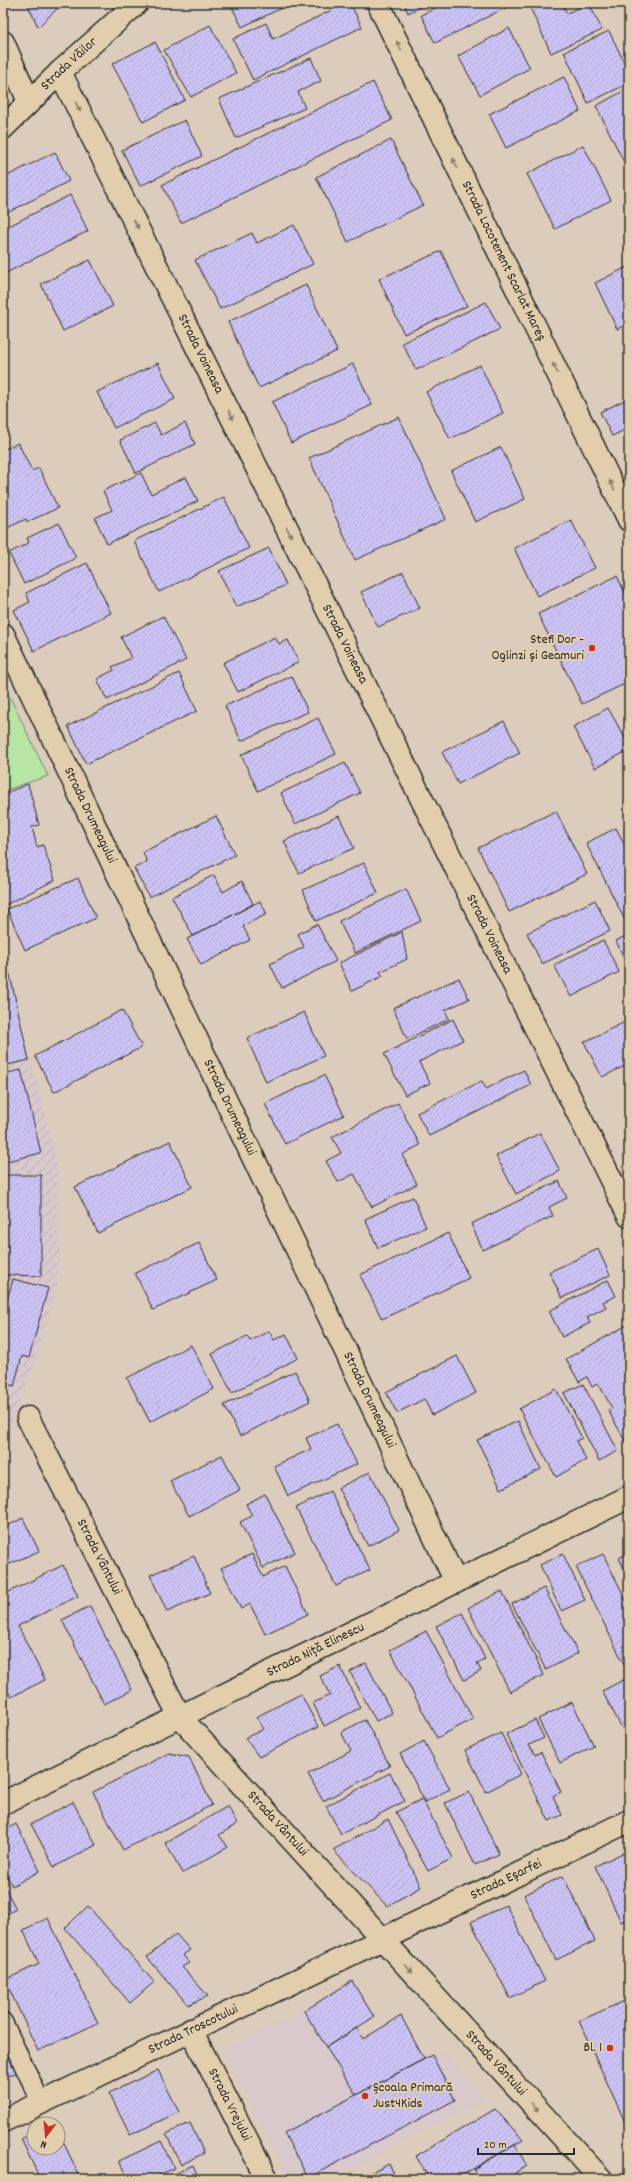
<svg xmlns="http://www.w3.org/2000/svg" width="632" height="2182" viewBox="0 0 632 2182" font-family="Dekko,sans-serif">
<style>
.built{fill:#d7c9cc}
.industrial{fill:url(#industrial-furrows)}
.park{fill:#b6e5a4;stroke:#708868}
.building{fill:url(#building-hatch);stroke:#2b2b2b}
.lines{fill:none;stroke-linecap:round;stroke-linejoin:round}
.service-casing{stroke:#2b2b2b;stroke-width:21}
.minor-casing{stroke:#2b2b2b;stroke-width:25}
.service{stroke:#e0ceac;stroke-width:18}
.minor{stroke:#e0ceac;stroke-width:22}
.oneway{fill:#867c6c}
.poi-dot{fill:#c8321e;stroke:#e0ceac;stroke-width:1.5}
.labels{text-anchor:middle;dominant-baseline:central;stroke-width:4;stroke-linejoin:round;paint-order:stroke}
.street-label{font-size:14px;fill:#2b2b2b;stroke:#e0ceac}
.poi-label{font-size:14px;fill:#2b2b2b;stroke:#e0ceac;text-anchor:end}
</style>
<defs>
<pattern id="industrial-furrows" width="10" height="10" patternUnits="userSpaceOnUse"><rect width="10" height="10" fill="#d7c9cc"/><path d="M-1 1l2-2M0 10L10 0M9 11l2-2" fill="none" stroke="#b9adaf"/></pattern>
<pattern id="building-hatch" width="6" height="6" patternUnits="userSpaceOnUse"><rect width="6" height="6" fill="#ccc3f5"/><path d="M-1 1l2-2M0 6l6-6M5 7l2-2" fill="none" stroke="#afa8d2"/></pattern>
</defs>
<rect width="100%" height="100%" fill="#dcccbb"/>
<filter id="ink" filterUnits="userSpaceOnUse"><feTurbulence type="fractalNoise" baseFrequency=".025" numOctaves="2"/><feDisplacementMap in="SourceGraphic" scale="8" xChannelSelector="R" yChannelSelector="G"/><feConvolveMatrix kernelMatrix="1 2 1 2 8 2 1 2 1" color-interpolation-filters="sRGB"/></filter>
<g filter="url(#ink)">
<path class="built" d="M 304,2011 L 357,2095 L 442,2051 L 485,2098 L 331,2179 L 289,2179 L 223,2050 Z"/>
<path class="industrial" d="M 10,975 L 24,1041 L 41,1096 L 58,1172 L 59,1251 L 56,1289 L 34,1364 L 15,1413 L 3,1433 L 3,977 Z"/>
<path class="park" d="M 3,683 L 48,776 L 3,791 Z
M 3,940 L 10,975 L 3,977 Z"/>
<path class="building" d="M 27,3 L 63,3 L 38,27 Z
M 230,3 L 292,3 L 242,27 Z
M 346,3 L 350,3 L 362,27 L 253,80 L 233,39 L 266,23 L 273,39 Z
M 404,3 L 428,3 L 408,13 Z
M 445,3 L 512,3 L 513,4 L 435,43 L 421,15 Z
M 528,3 L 569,3 L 563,6 L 567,13 L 589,3 L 602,30 L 551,53 Z
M 210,25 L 236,73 L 191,97 L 164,50 Z
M 509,28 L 530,68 L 480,95 L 458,56 Z
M 609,31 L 629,72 L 629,83 L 588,103 L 564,52 Z
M 155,42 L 185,100 L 143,122 L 112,64 Z
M 311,58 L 321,81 L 298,92 L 305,108 L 236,138 L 219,99 Z
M 564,77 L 580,111 L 506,148 L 489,114 Z
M 373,82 L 392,120 L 181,223 L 162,185 Z
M 629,88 L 629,172 L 596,106 Z
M 185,120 L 202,156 L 140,186 L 122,150 Z
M 391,140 L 423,205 L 348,242 L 316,177 Z
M 583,145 L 611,200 L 555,229 L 527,174 Z
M 55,152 L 69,181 L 5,214 L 3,209 L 3,178 Z
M 70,195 L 88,231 L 6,273 L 3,267 L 3,229 Z
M 294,225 L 313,264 L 220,309 L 195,260 L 252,233 L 257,243 Z
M 441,251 L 467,306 L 404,334 L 379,279 Z
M 90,260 L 113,306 L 63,331 L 41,284 Z
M 629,266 L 629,323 L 617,329 L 595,283 Z
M 306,285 L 337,351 L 259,388 L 228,322 Z
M 486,302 L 500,329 L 416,370 L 402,343 Z
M 158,363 L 175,399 L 114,428 L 97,392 Z
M 353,364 L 372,405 L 291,443 L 272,402 Z
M 480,365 L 503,413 L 450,439 L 426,392 Z
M 629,398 L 629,428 L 612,436 L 600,412 Z
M 399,417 L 446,519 L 355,560 L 309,458 Z
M 155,423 L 161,435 L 185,423 L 195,444 L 136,473 L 120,440 Z
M 18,443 L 32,471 L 39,468 L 58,508 L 27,522 L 26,519 L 3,530 L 3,450 Z
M 501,447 L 525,499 L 475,522 L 451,471 Z
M 141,473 L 151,494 L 186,477 L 198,501 L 107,544 L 95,518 L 112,510 L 103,491 Z
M 224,497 L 249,548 L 159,592 L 134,541 Z
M 571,520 L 595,568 L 537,596 L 514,548 Z
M 59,523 L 76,558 L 24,584 L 9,553 L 29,543 L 27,538 Z
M 269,548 L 286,585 L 236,607 L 219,571 Z
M 87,563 L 111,613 L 34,651 L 14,610 L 30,602 L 26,593 Z
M 403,572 L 420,608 L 378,627 L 361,592 Z
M 617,576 L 629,601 L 629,682 L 582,704 L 538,614 Z
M 163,616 L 186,660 L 107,700 L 97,679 L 114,670 L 112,667 L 131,658 L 121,637 Z
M 275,637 L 279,644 L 288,640 L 299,662 L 238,692 L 223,663 Z
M 179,673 L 197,711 L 86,764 L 68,726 Z
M 292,676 L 308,712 L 241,741 L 225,706 Z
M 608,708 L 629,745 L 629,750 L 595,768 L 573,727 Z
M 318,718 L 336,754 L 258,791 L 241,755 Z
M 504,721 L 520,753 L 458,784 L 442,752 Z
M 345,763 L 360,793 L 295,824 L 281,793 Z
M 28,784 L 39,825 L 32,827 L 37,847 L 43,845 L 55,880 L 3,906 L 3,794 Z
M 556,811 L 587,874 L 509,912 L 478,848 Z
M 216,816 L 235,855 L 149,897 L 134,868 L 147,862 L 143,852 Z
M 339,816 L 354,848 L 299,873 L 284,841 Z
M 616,828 L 629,853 L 629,928 L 586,843 Z
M 364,863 L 378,893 L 316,921 L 303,890 Z
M 214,875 L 223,892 L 242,881 L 253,904 L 193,936 L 172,897 Z
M 78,878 L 96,918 L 25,950 L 7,909 Z
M 406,889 L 421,921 L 355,953 L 339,921 Z
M 595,900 L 610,931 L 542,964 L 527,933 Z
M 260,901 L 267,914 L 243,926 L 250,940 L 201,965 L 187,939 Z
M 317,924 L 336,961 L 282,988 L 270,964 L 304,947 L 298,934 Z
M 402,932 L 407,959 L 380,972 L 383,976 L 352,991 L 339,963 Z
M 629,934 L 629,969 L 616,941 Z
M 603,940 L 619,972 L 571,997 L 554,965 Z
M 10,975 L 29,1060 L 3,1066 L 3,977 Z
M 459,978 L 469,999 L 445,1010 L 449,1019 L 407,1039 L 393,1008 Z
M 122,1010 L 142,1047 L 54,1092 L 35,1056 Z
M 304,1012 L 324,1056 L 266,1082 L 247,1038 Z
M 453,1019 L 463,1040 L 419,1062 L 430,1083 L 405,1095 L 384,1054 Z
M 629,1020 L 629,1064 L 602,1077 L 584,1042 Z
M 21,1070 L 41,1153 L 3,1162 L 3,1074 Z
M 524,1070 L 531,1085 L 429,1136 L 417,1113 L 482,1081 L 486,1089 Z
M 324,1075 L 344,1115 L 285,1144 L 265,1104 Z
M 398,1103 L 420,1145 L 402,1155 L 417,1184 L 372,1207 L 354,1174 L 338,1182 L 326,1161 L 341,1153 L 332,1137 Z
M 540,1133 L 560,1171 L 516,1194 L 496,1156 Z
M 170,1141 L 192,1187 L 98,1233 L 75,1187 Z
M 6,1175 L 41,1175 L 41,1276 L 5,1275 Z
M 559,1181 L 567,1198 L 549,1207 L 553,1216 L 483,1250 L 471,1224 Z
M 413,1197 L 426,1227 L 378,1248 L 365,1219 Z
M 448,1233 L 469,1278 L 382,1319 L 360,1275 Z
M 199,1243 L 217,1280 L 153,1310 L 135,1273 Z
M 598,1249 L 610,1275 L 562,1298 L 549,1272 Z
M 13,1279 L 48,1288 L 29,1358 L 22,1356 L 14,1386 L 3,1383 L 3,1314 Z
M 608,1280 L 616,1296 L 603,1302 L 606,1307 L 587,1317 L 590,1323 L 562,1337 L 549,1311 Z
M 629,1324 L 629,1448 L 608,1410 L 612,1408 L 598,1383 L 592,1387 L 587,1377 L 579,1382 L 566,1359 Z
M 269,1331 L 274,1340 L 286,1334 L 298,1358 L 232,1393 L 212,1354 L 247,1336 L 250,1341 Z
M 191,1345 L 214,1389 L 150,1422 L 127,1378 Z
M 457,1356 L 476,1393 L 432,1415 L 424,1399 L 397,1413 L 386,1392 Z
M 295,1371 L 310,1401 L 240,1436 L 224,1405 Z
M 583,1384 L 618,1451 L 599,1461 L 564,1393 Z
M 556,1389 L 582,1438 L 576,1441 L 586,1460 L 556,1477 L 519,1409 Z
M 518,1421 L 541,1469 L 501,1489 L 477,1440 Z
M 337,1424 L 357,1464 L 288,1496 L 274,1466 L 311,1449 L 306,1438 Z
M 222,1455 L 240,1490 L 189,1516 L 170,1481 Z
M 370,1472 L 399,1530 L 368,1546 L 338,1488 Z
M 330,1491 L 370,1570 L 336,1586 L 296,1508 Z
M 265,1494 L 295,1552 L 263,1568 L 240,1522 L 252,1516 L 246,1504 Z
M 23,1518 L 39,1551 L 3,1567 L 3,1528 Z
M 629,1553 L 629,1579 L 619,1558 Z
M 252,1554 L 263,1577 L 285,1566 L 308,1614 L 265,1634 L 250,1604 L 241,1609 L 221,1568 Z
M 563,1554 L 585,1600 L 561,1611 L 540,1565 Z
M 603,1554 L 629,1606 L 629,1662 L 624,1664 L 576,1567 Z
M 194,1556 L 210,1593 L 167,1612 L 150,1575 Z
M 63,1565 L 78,1596 L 18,1626 L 45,1680 L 11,1697 L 3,1682 L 3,1595 Z
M 544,1588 L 578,1653 L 546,1670 L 512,1604 Z
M 502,1591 L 544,1675 L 510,1692 L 468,1608 Z
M 90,1606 L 132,1690 L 104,1704 L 62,1620 Z
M 462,1613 L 485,1659 L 477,1663 L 481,1671 L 464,1680 L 436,1626 Z
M 426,1631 L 473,1719 L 437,1738 L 390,1650 Z
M 366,1663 L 392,1713 L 376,1721 L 350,1672 Z
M 340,1666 L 360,1708 L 324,1726 L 313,1703 L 330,1695 L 320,1676 Z
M 629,1677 L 629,1741 L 602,1691 Z
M 301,1694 L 318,1727 L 259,1757 L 245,1738 L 264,1729 L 256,1717 Z
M 572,1702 L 594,1746 L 560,1763 L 538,1719 Z
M 365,1720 L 390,1766 L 323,1801 L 308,1774 L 351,1751 L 341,1732 Z
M 535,1720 L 544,1738 L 529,1745 L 535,1755 L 541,1752 L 561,1792 L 553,1796 L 562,1815 L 549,1821 L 506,1734 Z
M 501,1733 L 521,1774 L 486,1792 L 465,1750 Z
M 424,1741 L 450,1789 L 425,1802 L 400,1754 Z
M 169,1753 L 189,1757 L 212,1805 L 123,1850 L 93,1792 Z
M 390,1773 L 405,1801 L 341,1834 L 326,1806 Z
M 469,1792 L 499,1854 L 475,1865 L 445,1803 Z
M 422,1799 L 453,1858 L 428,1871 L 396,1812 Z
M 73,1802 L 96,1845 L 54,1867 L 31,1824 Z
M 228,1806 L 237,1824 L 219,1835 L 228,1847 L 183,1873 L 165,1843 Z
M 388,1819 L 421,1887 L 387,1906 L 333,1850 Z
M 16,1824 L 40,1871 L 12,1886 L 3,1868 L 3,1831 Z
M 629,1850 L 629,1919 L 621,1922 L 595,1866 Z
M 563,1876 L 595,1941 L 556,1960 L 524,1895 Z
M 3,1884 L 16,1909 L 3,1916 Z
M 506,1905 L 545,1981 L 510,1998 L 471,1922 Z
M 88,1906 L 154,1982 L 130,2003 L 65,1928 Z
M 48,1918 L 98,2023 L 38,2051 L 5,1980 L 39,1964 L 23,1930 Z
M 176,1934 L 190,1950 L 183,1955 L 189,1963 L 182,1967 L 208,1996 L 188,2005 L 147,1957 Z
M 352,1981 L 374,2017 L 326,2047 L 304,2011 Z
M 629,1999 L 629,2121 L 625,2122 L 579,2021 Z
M 401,2016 L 424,2059 L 356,2095 L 326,2047 L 357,2028 L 363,2039 Z
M 3,2034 L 21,2070 L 3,2079 Z
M 432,2055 L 455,2100 L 308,2178 L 284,2133 Z
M 158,2070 L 179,2112 L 130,2135 L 109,2093 Z
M 495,2109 L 523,2140 L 455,2179 L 429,2179 L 416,2156 Z
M 190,2123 L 204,2153 L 181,2165 L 166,2134 Z
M 58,2131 L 81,2179 L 40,2179 L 21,2139 L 34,2133 L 34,2148 L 58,2148 Z
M 161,2141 L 174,2168 L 151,2179 L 128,2179 L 119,2161 Z
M 515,2145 L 527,2166 L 515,2173 L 519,2179 L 479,2179 L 473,2169 Z
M 389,2164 L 397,2179 L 359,2179 Z
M 193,2165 L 199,2179 L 163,2179 Z"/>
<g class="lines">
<g class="service-casing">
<path id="service" d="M 3,2022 L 41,2102"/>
</g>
<g class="minor-casing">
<g id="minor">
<path id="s1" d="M 378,3 L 629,520"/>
<path d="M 3,42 L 29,102"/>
<path id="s2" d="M 60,72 L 629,1216"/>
<path id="s3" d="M 3,128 L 60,72 L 137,3"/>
<path id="s4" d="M 3,634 L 456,1582"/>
<path id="s5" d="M 28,1418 L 180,1717 L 601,2179"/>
<path id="s6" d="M 3,1803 L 629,1497"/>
<path id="s7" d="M 191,2030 L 267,2179"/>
<path id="s8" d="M 3,2121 L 629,1821"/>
</g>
</g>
<use href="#service" class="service"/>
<use href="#minor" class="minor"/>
</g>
<defs><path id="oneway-solid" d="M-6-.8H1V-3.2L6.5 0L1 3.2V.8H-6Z"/></defs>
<g class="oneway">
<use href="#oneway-solid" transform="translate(399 46) rotate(-116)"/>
<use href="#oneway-solid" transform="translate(78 107) rotate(64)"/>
<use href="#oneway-solid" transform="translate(455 163) rotate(-116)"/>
<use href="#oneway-solid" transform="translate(136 224) rotate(64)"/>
<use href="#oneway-solid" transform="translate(555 368) rotate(-116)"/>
<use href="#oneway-solid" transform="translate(231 415) rotate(64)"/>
<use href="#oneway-solid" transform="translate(612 485) rotate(-116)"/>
<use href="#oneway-solid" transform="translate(289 532) rotate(64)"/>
<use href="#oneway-solid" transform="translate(409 1969) rotate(48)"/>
<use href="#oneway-solid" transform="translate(535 2107) rotate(48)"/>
</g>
</g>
<g class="poi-dot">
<circle cx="592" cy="648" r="4"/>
<circle cx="610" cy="2048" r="4"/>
<circle cx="365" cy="2096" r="4"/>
</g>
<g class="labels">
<g class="street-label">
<text stroke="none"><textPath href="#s3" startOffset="92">Strada Văilor</textPath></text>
<text stroke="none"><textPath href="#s1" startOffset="287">Strada Locotenent Scarlat Mareș</textPath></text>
<text stroke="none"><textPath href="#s2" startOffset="315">Strada Voineasa</textPath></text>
<text stroke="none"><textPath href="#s2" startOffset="639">Strada Voineasa</textPath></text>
<text stroke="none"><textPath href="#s4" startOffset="201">Strada Drumeagului</textPath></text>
<text stroke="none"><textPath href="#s2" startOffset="963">Strada Voineasa</textPath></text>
<text stroke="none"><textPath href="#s4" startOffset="525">Strada Drumeagului</textPath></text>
<text stroke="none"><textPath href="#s4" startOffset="849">Strada Drumeagului</textPath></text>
<text stroke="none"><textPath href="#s5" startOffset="156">Strada Vântului</textPath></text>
<text stroke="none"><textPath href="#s6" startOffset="348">Strada Niță Elinescu</textPath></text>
<text stroke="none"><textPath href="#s5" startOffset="480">Strada Vântului</textPath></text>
<text stroke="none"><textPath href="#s8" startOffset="558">Strada Eșarfei</textPath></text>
<text stroke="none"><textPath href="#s8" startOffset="211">Strada Troscotului</textPath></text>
<text stroke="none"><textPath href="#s5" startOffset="804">Strada Vântului</textPath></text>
<text stroke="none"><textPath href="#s7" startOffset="84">Strada Vrejului</textPath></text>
</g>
<g class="poi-label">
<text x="584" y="640">Stefi Dor -<tspan x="584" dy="16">Oglinzi și Geamuri</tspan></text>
<text x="602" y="2048">Bl. 1</text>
<text x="373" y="2088" text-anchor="start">Școala Primară<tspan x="373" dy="16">Just4Kids</tspan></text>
</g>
</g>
<rect width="632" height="2182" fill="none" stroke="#e0ceac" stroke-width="16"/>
<rect x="8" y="8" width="616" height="2166" fill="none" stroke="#2b2b2b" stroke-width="1.5" filter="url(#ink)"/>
<g transform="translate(46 2136) rotate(196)"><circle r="19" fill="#e0ceac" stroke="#988d78"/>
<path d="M0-3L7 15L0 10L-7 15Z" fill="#c8321e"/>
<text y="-6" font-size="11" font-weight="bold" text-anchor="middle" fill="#2b2b2b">N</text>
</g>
<path d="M478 2148v6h96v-6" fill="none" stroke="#2b2b2b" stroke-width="2"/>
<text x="484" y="2148" font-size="12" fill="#2b2b2b" stroke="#e0ceac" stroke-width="3" paint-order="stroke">20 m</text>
</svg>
